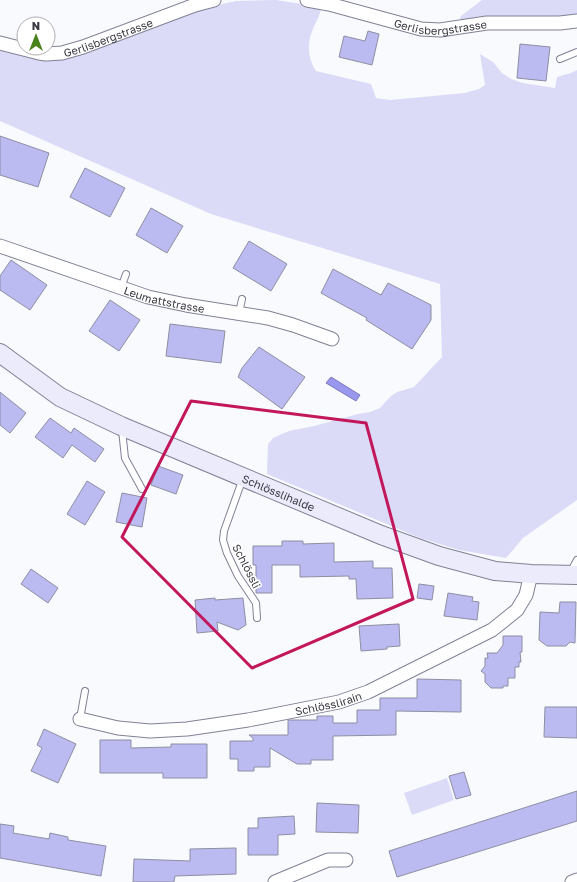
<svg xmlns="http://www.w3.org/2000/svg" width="577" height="882" viewBox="0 0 577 882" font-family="'Golos Text',sans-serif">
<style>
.green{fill:#dbdbf7}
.water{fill:#9a97ee;stroke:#7c7aba}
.building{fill:#bbbbf1;stroke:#8e8ea3}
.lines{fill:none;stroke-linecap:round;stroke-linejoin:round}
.lane-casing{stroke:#818196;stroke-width:8}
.street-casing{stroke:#818196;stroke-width:15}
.secondary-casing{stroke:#818196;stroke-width:20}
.lane{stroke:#fff;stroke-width:6}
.street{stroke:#fff;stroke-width:13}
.secondary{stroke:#ebebfb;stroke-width:18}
.marked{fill:none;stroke:#c2185b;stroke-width:3;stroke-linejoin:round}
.labels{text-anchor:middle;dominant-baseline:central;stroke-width:3.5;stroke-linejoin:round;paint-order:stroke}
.street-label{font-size:11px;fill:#373740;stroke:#fff}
</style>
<rect width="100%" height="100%" fill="#f9fafe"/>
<path class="green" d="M 276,0 L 315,6 L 321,9 C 319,19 312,28 310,38 C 307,49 310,62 316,71 L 371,84 L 376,98 L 390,100 L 465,93 L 479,89 L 485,85 L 480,54 L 493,62 L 502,73 L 511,79 L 523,83 L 555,88 L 557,77 L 571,73 L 577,70 L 577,500 L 523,538 L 506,558 L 459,550 L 420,538 L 267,474 L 268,444 L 273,438 L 289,431 L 314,426 L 358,414 L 370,412 L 380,408 L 390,397 L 397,392 L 414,387 L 442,357 L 440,284 L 211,214 L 0,121 L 0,50 L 35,58 L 213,6 L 236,1 Z
M 482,0 L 577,0 L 577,16 L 459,23 L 461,16 Z
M 447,778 L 454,800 L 412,815 L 404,793 Z"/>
<path class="water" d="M 331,377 L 360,395 L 356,401 L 326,383 Z"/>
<path class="building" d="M 368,31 L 379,34 L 372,65 L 339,57 L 344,36 L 365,41 Z
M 520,44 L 550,47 L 546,81 L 517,78 Z
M 0,136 L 49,153 L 38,187 L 0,175 Z
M 85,168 L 125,188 L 110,217 L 70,197 Z
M 151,208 L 183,226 L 167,253 L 136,235 Z
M 249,241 L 287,264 L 271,291 L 233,268 Z
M 11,260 L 47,285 L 30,310 L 0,290 L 0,276 Z
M 333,269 L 381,295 L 388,283 L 431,305 L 431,320 L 412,349 L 366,320 L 367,318 L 321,293 Z
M 110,300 L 140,320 L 119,351 L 89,331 Z
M 170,324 L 225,331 L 221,363 L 166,356 Z
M 259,347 L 305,377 L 282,409 L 238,377 L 242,368 Z
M 0,392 L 26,413 L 10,433 L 0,425 Z
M 50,418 L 71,433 L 74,428 L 104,449 L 95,462 L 72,445 L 63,458 L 35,437 Z
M 158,466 L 183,475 L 176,494 L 151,485 Z
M 87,481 L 105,492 L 85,525 L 67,514 Z
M 122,493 L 147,498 L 142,527 L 116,522 Z
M 282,541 L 303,541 L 303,544 L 334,543 L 334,562 L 373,561 L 373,568 L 392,568 L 393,598 L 357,599 L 356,579 L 349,579 L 349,576 L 300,577 L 300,565 L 272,565 L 272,593 L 256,593 L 256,565 L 253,565 L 253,546 L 282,546 Z
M 31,569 L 58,588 L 48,603 L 21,584 Z
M 419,584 L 434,586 L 432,600 L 417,598 Z
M 448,593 L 473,597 L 472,601 L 479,602 L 477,620 L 444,616 Z
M 215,598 L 215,600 L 243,598 L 246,625 L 238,630 L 217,622 L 218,631 L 197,633 L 195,600 Z
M 560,602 L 576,602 L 575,643 L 570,642 L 566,646 L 547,646 L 539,640 L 540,612 L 559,613 Z
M 399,624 L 400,646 L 387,647 L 387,649 L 361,651 L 359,626 Z
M 503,636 L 522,636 L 522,652 L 520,652 L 521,662 L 519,662 L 519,667 L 515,667 L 515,678 L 508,678 L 508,686 L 503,686 L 503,688 L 491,688 L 485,682 L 485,674 L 481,671 L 485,666 L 485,658 L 488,658 L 487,653 L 497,653 L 503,645 Z
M 417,679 L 461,680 L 461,712 L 396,711 L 396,735 L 333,736 L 333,760 L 311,760 L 311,764 L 297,764 L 270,748 L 270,767 L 254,767 L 254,771 L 238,771 L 238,759 L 230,759 L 230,741 L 253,741 L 253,738 L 249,735 L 288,735 L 288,720 L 317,720 L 317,716 L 333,716 L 333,723 L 357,723 L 357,710 L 380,710 L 380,698 L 417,698 Z
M 545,707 L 577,707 L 577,738 L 544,737 Z
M 44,729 L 76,744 L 58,783 L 31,771 L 42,748 L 37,745 Z
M 100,740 L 131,740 L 131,748 L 171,747 L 171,744 L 207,744 L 207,778 L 163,778 L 163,773 L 100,773 Z
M 464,772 L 471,795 L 456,799 L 449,776 Z
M 577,791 L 577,821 L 397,877 L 389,851 Z
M 317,803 L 359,805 L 358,833 L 316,832 Z
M 294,816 L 295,834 L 278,835 L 278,855 L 248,855 L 248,828 L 258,828 L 258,818 Z
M 0,824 L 14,826 L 13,833 L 49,839 L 50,833 L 68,837 L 68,840 L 106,846 L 101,876 L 0,858 Z
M 236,848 L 236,874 L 175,876 L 174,882 L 133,882 L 134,859 L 190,861 L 190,849 Z"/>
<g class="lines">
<g class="lane-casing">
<path id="lane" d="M 560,59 L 577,52
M 121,288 L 126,274
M 239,313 L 242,299
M 122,430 L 125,458 L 142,489
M 243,478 L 224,531 L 223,540 L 227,553 L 238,576 L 256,603 L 257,618
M 570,573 L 577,560
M 80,719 L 85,691"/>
</g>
<g class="street-casing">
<g id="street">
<path id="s1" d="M 307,0 L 329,4 L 421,29 L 440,30 L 487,23 L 560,23 L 577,21"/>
<path id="s2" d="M 0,43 L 39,53 L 46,54 L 62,53 L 83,47 L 195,5 L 214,0"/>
<path id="s3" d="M 0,246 L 148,297 L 186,305 L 268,318 L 293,325 L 332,339"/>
<path id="s4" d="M 80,719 L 118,728 L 150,731 L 187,729 L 248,720 L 339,702 L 368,692 L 492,630 L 517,610 L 526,595 L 531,574"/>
<path d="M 275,882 L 328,860 L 346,860"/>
<path d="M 572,882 L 577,880"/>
</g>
</g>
<g class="secondary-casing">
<g id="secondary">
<path id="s5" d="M 0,353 L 60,397 L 121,426 L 381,535 L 439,556 L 495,571 L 531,574 L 577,575"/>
</g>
</g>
<use href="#lane" class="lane"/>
<use href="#street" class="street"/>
<use href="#secondary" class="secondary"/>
</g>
<path class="marked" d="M 191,401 L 366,423 L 413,599 L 252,668 L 122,537 Z"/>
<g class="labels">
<g class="street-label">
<text stroke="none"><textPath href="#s1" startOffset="137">Gerlisbergstrasse</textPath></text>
<text stroke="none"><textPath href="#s2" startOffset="112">Gerlisbergstrasse</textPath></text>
<text stroke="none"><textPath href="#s3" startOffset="173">Leumattstrasse</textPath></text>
<text stroke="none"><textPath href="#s5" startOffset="313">Schlösslihalde</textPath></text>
<text transform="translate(247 566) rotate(63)">Schlössli</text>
<text stroke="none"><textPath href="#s4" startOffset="252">Schlösslirain</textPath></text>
</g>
</g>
<g transform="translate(36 36)"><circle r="19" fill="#ffffff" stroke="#afafb3"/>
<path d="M0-3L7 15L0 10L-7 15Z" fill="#49811b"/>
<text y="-6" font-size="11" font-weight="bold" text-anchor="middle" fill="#373740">N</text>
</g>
</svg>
